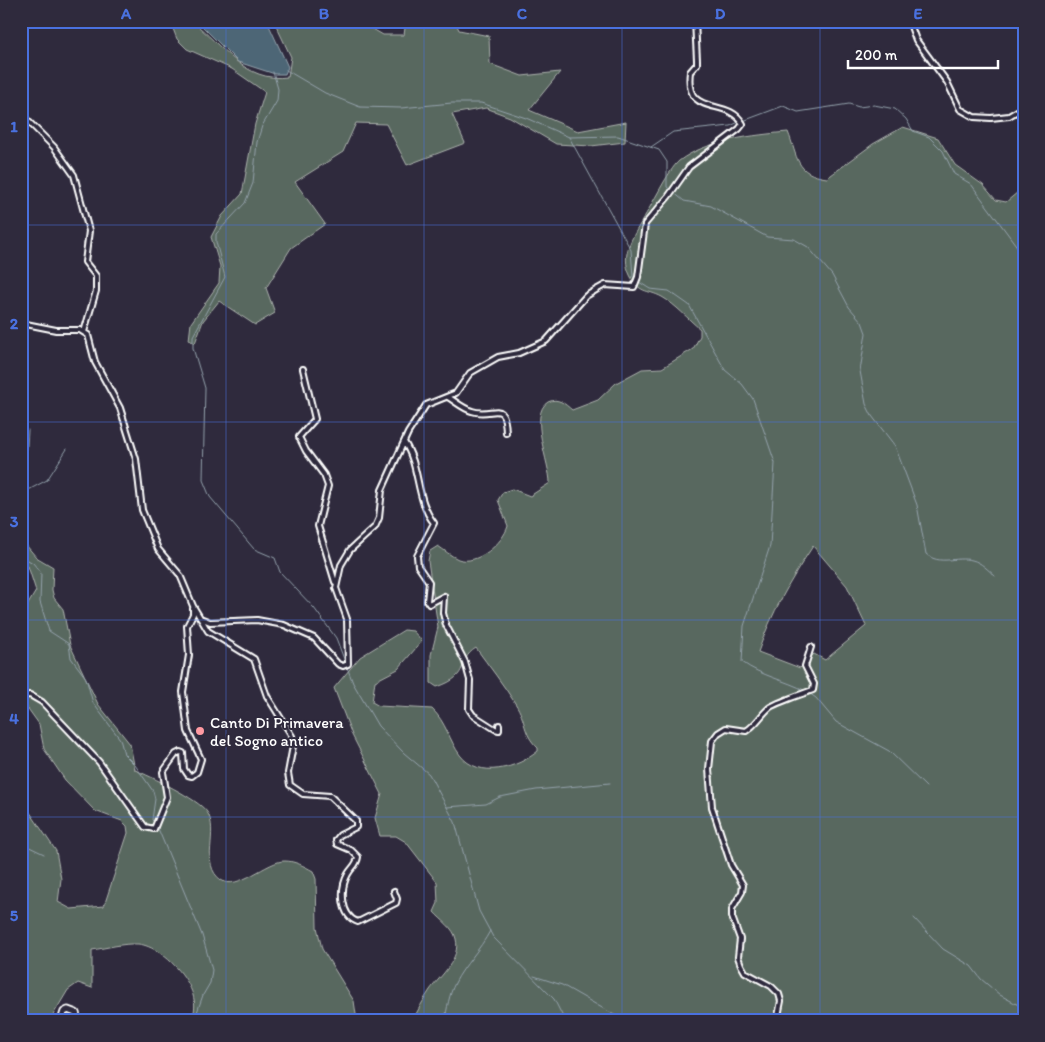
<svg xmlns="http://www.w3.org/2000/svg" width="1045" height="1042" viewBox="0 0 1045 1042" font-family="Itim,sans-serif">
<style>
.green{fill:#59675e;stroke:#acb3ae;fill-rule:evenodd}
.water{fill:#4d6676;stroke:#94a3ad}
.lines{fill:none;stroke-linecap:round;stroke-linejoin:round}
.stream{stroke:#94a3ad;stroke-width:1}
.street-casing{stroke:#fff;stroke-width:8}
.secondary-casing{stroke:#fff;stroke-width:9}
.street{stroke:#2f2a3d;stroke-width:4}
.secondary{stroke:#2f2a3d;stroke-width:5.5}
.grid{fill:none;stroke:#4a71e0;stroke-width:1;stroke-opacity:0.55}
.poi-dot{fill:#ff9aa2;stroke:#2f2a3d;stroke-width:2}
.labels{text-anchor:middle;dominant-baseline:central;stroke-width:4;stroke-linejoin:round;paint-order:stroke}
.poi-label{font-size:16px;fill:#fff;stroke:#2f2a3d;text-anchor:start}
.neatline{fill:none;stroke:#4a71e0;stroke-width:2}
.grid-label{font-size:16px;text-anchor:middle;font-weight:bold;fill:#4a71e0}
</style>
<rect width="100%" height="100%" fill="#2f2a3d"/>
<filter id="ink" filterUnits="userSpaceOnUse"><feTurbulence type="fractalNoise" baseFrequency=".02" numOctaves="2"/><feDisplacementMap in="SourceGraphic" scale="10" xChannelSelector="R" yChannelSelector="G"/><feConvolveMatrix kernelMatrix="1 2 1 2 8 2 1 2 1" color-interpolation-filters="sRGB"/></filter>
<g filter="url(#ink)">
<path class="green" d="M 170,21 L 192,21 C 222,45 245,83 288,77 L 291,57 L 274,21 L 359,21 L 383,35 L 404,35 L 406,21 L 455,21 L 459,30 L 489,36 L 490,64 L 522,76 L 560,72 L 529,110 L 578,131 L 626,122 L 625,142 L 591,146 L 556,144 L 510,117 L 486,108 L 452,114 L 465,143 L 407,165 L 386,124 L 356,123 L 343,152 L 295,182 L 325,224 L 291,248 L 266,288 L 275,313 L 255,325 L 219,301 L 203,321 L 195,343 L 189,340 L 191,323 L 219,283 L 220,266 L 211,237 L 222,216 L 242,194 L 255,124 L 265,92 L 232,69 L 187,49 L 177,39 Z
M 903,127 L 938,138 L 955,165 L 983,185 L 996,200 L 1006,202 L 1024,187 L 1024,1021 L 412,1021 C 418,1011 423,1000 430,990 C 440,976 461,959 456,939 C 454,928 441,920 434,912 L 438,903 L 437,882 L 406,842 L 396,836 L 380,836 L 375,818 L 382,794 L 352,735 L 334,688 L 360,657 L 404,630 L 413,631 L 422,641 L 398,669 L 375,681 L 372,702 L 379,706 L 432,709 C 446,722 449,740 460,755 C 479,780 518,768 538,751 L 538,748 C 522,733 527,721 515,703 C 503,684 489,666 476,648 C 455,661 473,675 437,687 L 431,683 L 431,655 L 438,627 L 428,561 L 430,551 L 438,546 C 444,550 451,556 458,559 C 477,566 503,543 508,526 L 498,500 L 503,492 L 512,489 L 530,496 L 550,483 C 550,464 528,414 548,402 C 558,397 565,404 572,410 L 598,400 L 616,383 L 642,369 L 662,368 L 693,349 L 700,336 L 700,329 C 688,319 676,305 662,297 C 647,289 639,294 630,275 C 620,254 633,237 643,219 C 651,207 669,169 679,161 C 706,140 755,135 788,132 C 798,157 795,174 827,178 L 873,144 ZM 813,546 L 847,586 L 866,626 L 825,660 L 814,654 L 800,668 L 758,652 C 771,614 791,579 813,546 Z
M 21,539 L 36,557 L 53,567 L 52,590 L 54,598 L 63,609 L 70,645 L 98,704 L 130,744 L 135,770 C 150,776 198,799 207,812 C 220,832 199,864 221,880 C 237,892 268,860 285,861 C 295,861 304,866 313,871 L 316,879 L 317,927 L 322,949 L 354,1001 L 357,1021 L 190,1021 C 209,994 165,946 138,944 C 124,943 106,948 92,950 L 92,988 L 78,983 L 68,990 L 53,1015 L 56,1021 L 21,1021 L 21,799 L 56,851 L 61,879 L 58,902 L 71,909 L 104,906 L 128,833 L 127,826 L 122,821 L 95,811 L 65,780 L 44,749 L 39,724 L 21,699 L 24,658 L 21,651 L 21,616 L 36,591 L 28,566 L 21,565 Z"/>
<path class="water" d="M 197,21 L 267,21 L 288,67 L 285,74 L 275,74 L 238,62 Z"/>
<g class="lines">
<path class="stream" d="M 286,70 L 325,93 L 360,107 L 401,108 L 452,103 L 481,103 L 526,118 L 569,137 L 631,250 L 633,277 L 636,279
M 273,72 L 278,89 L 277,101 L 262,126 L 257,142 L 253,183 L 245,203 L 216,234 L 216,242 L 225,277 L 193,336 L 193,348 L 205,388 L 203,480 L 210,497 L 254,549 L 275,558 L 280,572 L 314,608 L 336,638 L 353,683 L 378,726 L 404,753 L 429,774 L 455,822 L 479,911 L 493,937 L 554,999 L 565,1021
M 743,121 L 783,106 L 798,112 L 849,104 L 859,107 L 874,105 L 895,109 L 906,119 L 913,131 L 929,137 L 943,151 L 954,174 L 971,184 L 1024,256
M 569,137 L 618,136 L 659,150 L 667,162 L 667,187 L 684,201 L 711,206 L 767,237 L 794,239 L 808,247 L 832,275 L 849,307 L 862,322 L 866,333 L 860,371 L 866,404 L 872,416 L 895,446 L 917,505 L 926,554 C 940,566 955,556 972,560 C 981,562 988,570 995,576
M 651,147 L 673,132 L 730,126 L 739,122
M 639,282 L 650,289 L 669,291 L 689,305 L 725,370 L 742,384 L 753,399 L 775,463 L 770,546 L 744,626 L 742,662 C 761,676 785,680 806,691
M 21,476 L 27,448 L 28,430
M 21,494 L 47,480 L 67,449
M 21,556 L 33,563 L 41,573 L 40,602 L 49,631 L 69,644 L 71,658 L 86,678 L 93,703 L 120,739 L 124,754 L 135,765 L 153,791 L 155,799 L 152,820 L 155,823
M 809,693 L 816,698 L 836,722 L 889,751 L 926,787
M 447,807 L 486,804 L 500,797 L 536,790 L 610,783
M 157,826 L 202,935 L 212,970 L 210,983 L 203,995 L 194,1021
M 21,843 L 44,854
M 914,918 L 943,949 L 971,966 L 981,979 L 1000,995 L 1024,1008
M 534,976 L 562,985 L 625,1021
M 445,1021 C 447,1008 449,995 455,983 C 464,965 480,950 490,931"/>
<g class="street-casing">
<path id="street" d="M 909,21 L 916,40 L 947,82 L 960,109 L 974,117 L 991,118 L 1009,116 L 1024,107
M 21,114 L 54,147 L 74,175 L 89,231 L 85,262 L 96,276 L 96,291 L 84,332
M 21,323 L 56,330 L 80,330 L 88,335 L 95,362 L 120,408 L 136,459 L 142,510 L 158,549 L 180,575 L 193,606 L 208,631 L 254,659 L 267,696 L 292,736 L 293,746 L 288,773 L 290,785 L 303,794 L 330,796 L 356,821 L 356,827 L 340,835 L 336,840 L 337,844 L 351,850 L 358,857 C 357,865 352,867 348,874 C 340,888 340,916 358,922 L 396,903 L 397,899 L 394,891
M 303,369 L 315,419 L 299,437 L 306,451 L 324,475 L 328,486 L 318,526 L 335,582
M 448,397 C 456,402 464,409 472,411 C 493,418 505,397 506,433
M 404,442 C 421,467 415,499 434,523 L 417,556 L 418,566 L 429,582 L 427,601 L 429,604 L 444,596 L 443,613 L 446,625 L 465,662 L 470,680 L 469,709 L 473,715 L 495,729 L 499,730 L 499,725
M 200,618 L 210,622 L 257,620 L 284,625 L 314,638 L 338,664 L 343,666 L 348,664 L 347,619 L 336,588 L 341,565 L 350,550 L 375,527 L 379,518 L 382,490 L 408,433 L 426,405 L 456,393 L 470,373 L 498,357 L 519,353 L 546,341 L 586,296 L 596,290 L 605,285 L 634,287 L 638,277 L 645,224 L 668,197 L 689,167 L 739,129 L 743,124 C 728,96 684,119 690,72 L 697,64 L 697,60 L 695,21
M 21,696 L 30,695 L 42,702 L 99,762 L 145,827 L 154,829 L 167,797 L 163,772 L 176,754 L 180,752 L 183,753 L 184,769 L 188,775 L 192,776 L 197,772 L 201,759 L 188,731 L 183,692 L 189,655 L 187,626 L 193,614 L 193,608
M 777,1021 L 781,1001 L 779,994 L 771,986 L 745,972 L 741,965 L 738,957 L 740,939 L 732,917 L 732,909 L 742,892 L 743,885 L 731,865 L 712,807 L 709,769 L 712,741 L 718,733 L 726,728 L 746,731 C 756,725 760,716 769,708 C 773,704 807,692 813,690 L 814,684 L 805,666 L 811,647"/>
</g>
<g class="secondary-casing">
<path id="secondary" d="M 61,1021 L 64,1012 L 68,1010 L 76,1013 L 78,1021"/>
</g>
<use href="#street" class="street"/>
<use href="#secondary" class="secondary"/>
</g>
</g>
<path class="grid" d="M 226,21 L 226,1021M 424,21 L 424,1021M 622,21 L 622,1021M 820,21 L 820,1021M 21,225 L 1024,225M 21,422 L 1024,422M 21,620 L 1024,620M 21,817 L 1024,817"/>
<circle class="poi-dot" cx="200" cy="731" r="5"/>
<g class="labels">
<g class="poi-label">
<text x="210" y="722">Canto Di Primavera<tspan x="210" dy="18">del Sogno antico</tspan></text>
</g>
</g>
<rect width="1045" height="1042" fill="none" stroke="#2f2a3d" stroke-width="55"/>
<path d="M848 60v8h150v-8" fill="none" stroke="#ffffff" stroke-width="2.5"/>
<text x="855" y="60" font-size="15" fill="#ffffff" stroke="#2f2a3d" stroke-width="4" paint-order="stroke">200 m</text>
<rect x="28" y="28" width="990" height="986" class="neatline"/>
<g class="grid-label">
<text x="126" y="19">A</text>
<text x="324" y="19">B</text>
<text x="522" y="19">C</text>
<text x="720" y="19">D</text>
<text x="918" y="19">E</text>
<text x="14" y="132">1</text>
<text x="14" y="329">2</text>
<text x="14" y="527">3</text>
<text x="14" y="724">4</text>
<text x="14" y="921">5</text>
</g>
</svg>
